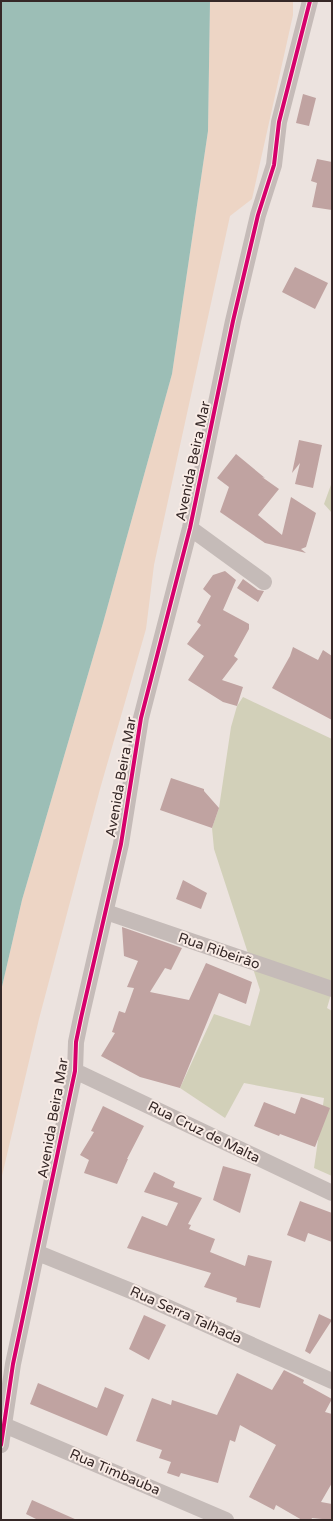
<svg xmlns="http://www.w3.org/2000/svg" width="333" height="1521" viewBox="0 0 333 1521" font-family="'Varela Round',sans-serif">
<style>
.green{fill:#d2d0b9}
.sand{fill:#edd5c5}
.water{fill:#9cbeb6}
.building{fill:#c0a3a1}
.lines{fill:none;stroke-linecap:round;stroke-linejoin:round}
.street{stroke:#c5bbb8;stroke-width:16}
.cycleway-casing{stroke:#f9ece6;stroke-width:6}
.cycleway{stroke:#d6006c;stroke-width:4}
.labels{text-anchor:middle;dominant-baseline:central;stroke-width:4;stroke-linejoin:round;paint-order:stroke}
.street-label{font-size:14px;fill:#362827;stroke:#f9ece6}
</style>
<rect width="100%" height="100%" fill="#ece3df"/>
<path class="green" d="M 332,482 L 332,513 L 324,504 Z
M 243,697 L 332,739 L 332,991 L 327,1008 L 332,1011 L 332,1176 L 314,1168 L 324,1098 L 244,1083 L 225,1118 L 180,1088 L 214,1014 L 250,1026 L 260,990 L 214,849 L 212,828 L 219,808 L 231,727 L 237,706 Z"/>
<path class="sand" d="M 210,1 L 293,1 L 293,15 L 252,199 L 230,216 L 154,565 L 146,629 L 100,789 L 39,1019 L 1,1180 L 1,991 L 22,900 L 103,623 L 172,374 L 208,131 Z"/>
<path class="water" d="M 1,1 L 210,1 L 208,131 L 172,374 L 103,623 L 22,900 L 1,991 Z"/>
<path class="building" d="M 303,94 L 316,98 L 309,126 L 296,123 Z
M 317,159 L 332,162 L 332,210 L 312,207 L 317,183 L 311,181 Z
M 295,267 L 328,283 L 315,309 L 282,292 Z
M 299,440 L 322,445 L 313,488 L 295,484 L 300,463 L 292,473 Z
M 236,454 L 265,478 L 262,477 L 279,489 L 258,515 L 282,535 L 291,497 L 316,513 L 306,547 L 301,549 L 306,553 L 265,543 L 220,512 L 229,487 L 217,478 Z
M 225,571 L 236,580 L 223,610 L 249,624 L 249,629 L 234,656 L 238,659 L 222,680 L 243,687 L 237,706 L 223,702 L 188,680 L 204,656 L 187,644 L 201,625 L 197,622 L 211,596 L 203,589 L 213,575 Z
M 243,579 L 258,590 L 264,591 L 258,602 L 237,588 Z
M 293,647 L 318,660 L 323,650 L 332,656 L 332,720 L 272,688 L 290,656 Z
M 171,778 L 204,789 L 204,791 L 219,808 L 212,828 L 160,810 Z
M 183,880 L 207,893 L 201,909 L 176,899 Z
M 122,927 L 182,948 L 171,970 L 165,968 L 150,992 L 189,1000 L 206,963 L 252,982 L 246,1004 L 219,993 L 180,1088 L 140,1077 L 101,1056 L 115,1033 L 112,1032 L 119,1011 L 125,1013 L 134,988 L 127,987 L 138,961 L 124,956 Z
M 301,1097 L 330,1108 L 315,1147 L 280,1134 L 279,1136 L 254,1126 L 264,1102 L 295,1114 Z
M 103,1106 L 144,1126 L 127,1159 L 128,1159 L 117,1184 L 84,1173 L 89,1160 L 80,1155 L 94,1132 L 91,1131 Z
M 223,1166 L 251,1174 L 240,1213 L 213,1200 Z
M 154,1172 L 175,1182 L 173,1187 L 202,1198 L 188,1224 L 191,1225 L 189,1229 L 215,1239 L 210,1252 L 245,1266 L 248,1255 L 272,1261 L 260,1308 L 236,1302 L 237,1298 L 204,1287 L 211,1273 L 127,1248 L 142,1216 L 167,1226 L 178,1203 L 144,1192 Z
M 300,1201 L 332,1213 L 332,1242 L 308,1233 L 305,1242 L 287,1235 Z
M 319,1314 L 332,1320 L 310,1354 L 305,1351 Z
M 144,1315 L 166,1325 L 149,1360 L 129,1349 Z
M 284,1370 L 304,1380 L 303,1383 L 332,1399 L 325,1412 L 332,1414 L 332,1483 L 321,1502 L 332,1504 L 332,1520 L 312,1518 L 311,1520 L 302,1520 L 276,1505 L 274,1510 L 249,1497 L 276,1445 L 240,1425 L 235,1442 L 230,1440 L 218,1483 L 181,1473 L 179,1477 L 167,1473 L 171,1462 L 159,1458 L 162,1450 L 136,1441 L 152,1398 L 171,1405 L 172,1400 L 217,1415 L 237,1373 L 272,1390 Z
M 38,1383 L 97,1408 L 105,1387 L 124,1395 L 107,1436 L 30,1404 Z
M 32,1500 L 77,1520 L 38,1520 L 26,1514 Z"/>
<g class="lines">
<path class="street" d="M 190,528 L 264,582
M 106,912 L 332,989
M 75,1071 L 332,1193
M 38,1253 L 136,1293 L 332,1381
M 4,1425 L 226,1520
M 1,1445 L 13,1364 L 75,1071 L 76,1042 L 81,1018 L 121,844 L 141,718 L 190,528 L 233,321 L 258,215 L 274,165 L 279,122 L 310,1"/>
<g class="cycleway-casing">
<path id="cycleway" d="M 1,1445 L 13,1364 L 75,1071 L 76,1042 L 81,1018 L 121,844 L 141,718 L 190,528 L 233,321 L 258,215 L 274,165 L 279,122 L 310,1"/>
</g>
<use href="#cycleway" class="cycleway"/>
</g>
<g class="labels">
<g class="street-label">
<text transform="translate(193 461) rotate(-78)">Avenida Beira Mar</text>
<text transform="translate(121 777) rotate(-80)">Avenida Beira Mar</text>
<text transform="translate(219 951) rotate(19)">Rua Ribeirão</text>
<text transform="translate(53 1118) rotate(-80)">Avenida Beira Mar</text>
<text transform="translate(204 1132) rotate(26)">Rua Cruz de Malta</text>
<text transform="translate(186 1315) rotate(24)">Rua Serra Talhada</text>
<text transform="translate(115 1472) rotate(23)">Rua Timbauba</text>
</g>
</g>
<rect width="333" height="1521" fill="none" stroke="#362827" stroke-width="4"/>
</svg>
